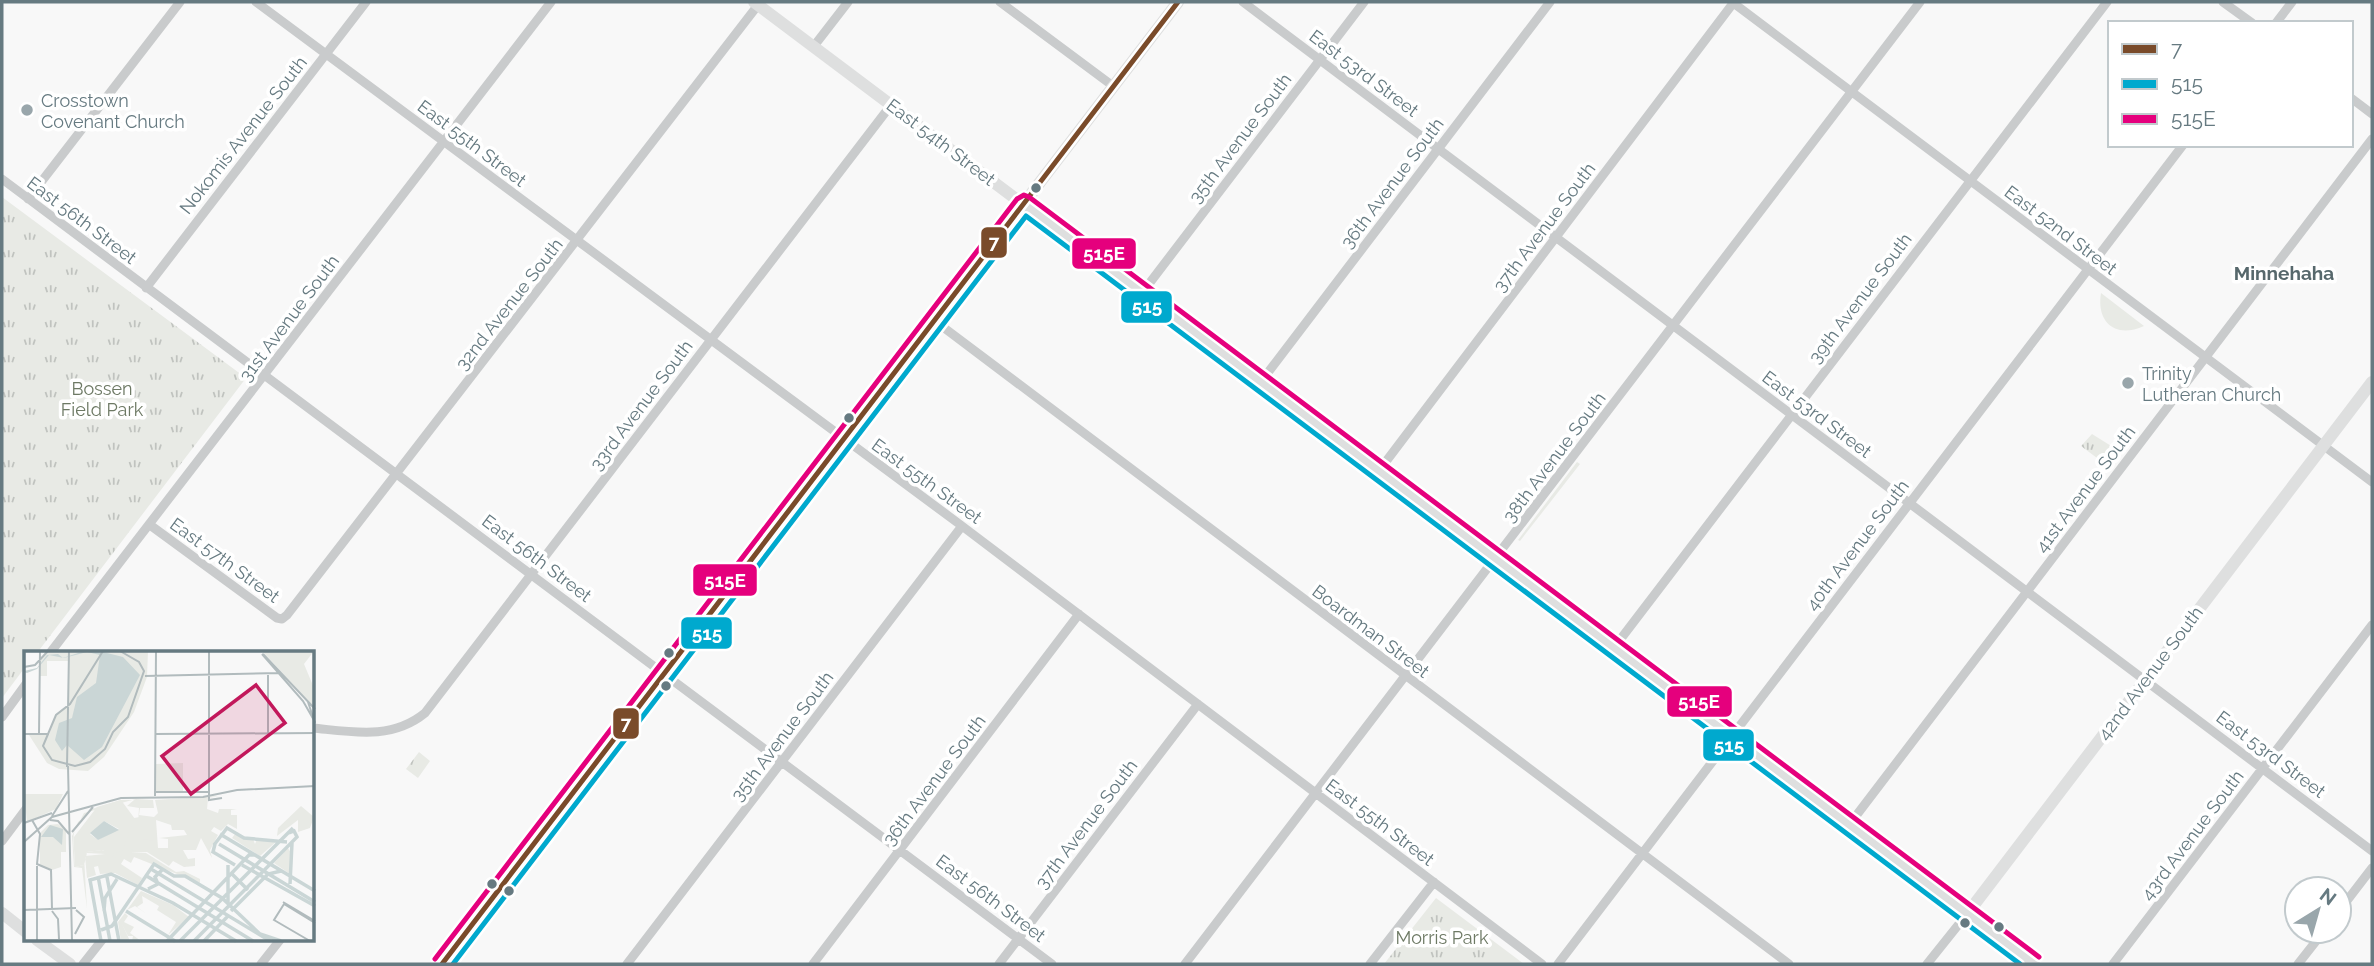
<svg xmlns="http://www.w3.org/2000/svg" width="2374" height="966" viewBox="0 0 2374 966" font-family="Raleway,sans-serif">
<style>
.grass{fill:#e8eae5}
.park{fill:url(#park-tufts)}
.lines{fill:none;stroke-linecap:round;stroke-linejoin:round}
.street{stroke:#c9cbcc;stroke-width:9}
.secondary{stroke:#dedfdf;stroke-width:12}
.bus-1-casing{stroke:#fff;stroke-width:10}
.bus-2-casing{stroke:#fff;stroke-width:10}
.bus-3-casing{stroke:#fff;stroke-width:10}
.bus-1{stroke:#7a4b2a;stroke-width:5}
.bus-2{stroke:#00a9ce;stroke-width:5}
.bus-3{stroke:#e5007d;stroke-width:5}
.poi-dot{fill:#99a6ab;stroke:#fff;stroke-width:2.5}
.bus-dot{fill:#667a81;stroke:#fff;stroke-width:2.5}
.labels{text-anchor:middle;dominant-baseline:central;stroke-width:7;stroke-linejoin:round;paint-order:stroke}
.street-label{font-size:18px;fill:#667a81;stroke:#fff}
.poi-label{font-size:18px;fill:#667a81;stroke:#fff;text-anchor:start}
.park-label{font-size:18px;fill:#6d7964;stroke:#fff}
.neighbourhood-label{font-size:19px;font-weight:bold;fill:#57686c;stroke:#fff}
.inset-river{fill:none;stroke:#cad6d6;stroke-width:3.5}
.inset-road{fill:none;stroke:#b1bbbd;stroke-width:2}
.view{fill:#c2185b;fill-opacity:0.15;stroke:#c2185b;stroke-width:3.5}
.inset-edge{fill:none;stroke:#667a81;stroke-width:3.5}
.line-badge{stroke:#fff;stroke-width:2.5}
.badge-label{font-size:19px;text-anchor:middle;font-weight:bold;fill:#fff}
</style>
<defs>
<pattern id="park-tufts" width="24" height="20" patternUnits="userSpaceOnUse" patternTransform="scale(1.75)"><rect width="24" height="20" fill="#e8eae5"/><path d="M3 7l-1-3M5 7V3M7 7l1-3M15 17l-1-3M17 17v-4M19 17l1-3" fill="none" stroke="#c0c3bf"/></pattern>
</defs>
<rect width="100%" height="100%" fill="#f8f8f8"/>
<path class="grass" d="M 2101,293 L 2144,326 C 2116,339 2096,323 2101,293 Z
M 1577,462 L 1580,464 L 1520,541 L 1518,540 Z"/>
<path class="park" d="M 2,197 L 246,378 L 37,653 L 26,653 L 26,666 L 2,698 Z
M 2092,434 L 2116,449 L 2105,464 L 2081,446 Z
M 419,752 L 430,761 L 418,778 L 406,769 Z
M 1436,898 L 1524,964 L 1384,964 Z"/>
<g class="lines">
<path class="street" d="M 256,2 L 962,526 L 1542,964
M 1000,2 L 1113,86
M 1243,2 L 2372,851
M 1732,2 L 2372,482
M 2223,2 L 2252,23
M 2276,23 L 2292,2
M 814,46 L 848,2
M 2351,98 L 2372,114
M 2,179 L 1052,964
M 28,199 L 180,2
M 146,288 L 366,2
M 1142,293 L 1364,2
M 935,321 L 1789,964
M 1260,383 L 1550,2
M 1378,472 L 1734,2
M 150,525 L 277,618 L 282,619 L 287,615 L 758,5
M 1613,649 L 2107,2
M 50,653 L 551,2
M 2,717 L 26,684
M 313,728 C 353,732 392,740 425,713 L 891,105
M 1849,825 L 2372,139
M 2,841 L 26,809
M 2339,911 L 2372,868
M 83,964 L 102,940
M 261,964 L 280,940
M 627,964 L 962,526
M 813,964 L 1079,614
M 999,964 L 1198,704
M 1185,964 L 1920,2
M 1370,964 L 1434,882
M 1558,964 L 2183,145
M 1927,964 L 1967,914
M 2113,964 L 2372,625
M 2298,964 L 2324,931"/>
<path class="secondary" d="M 754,2 L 2034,964
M 2,913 L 26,932
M 1967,914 L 2372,382
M 37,940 L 70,964
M 442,964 L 1178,2"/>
<g class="bus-1-casing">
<path id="bus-1" d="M 442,964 L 1178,2"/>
</g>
<g class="bus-2-casing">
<path id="bus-2" d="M 453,964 L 1026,216 L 2020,964"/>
</g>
<g class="bus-3-casing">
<path id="bus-3" d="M 435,959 L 1017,199 L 1024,195 L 1029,197 L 2039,957"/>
</g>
<use href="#bus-1" class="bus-1"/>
<use href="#bus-2" class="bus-2"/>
<use href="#bus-3" class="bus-3"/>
</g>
<g class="poi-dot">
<circle cx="27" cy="110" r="7"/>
<circle cx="2128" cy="383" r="7"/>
</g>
<g class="bus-dot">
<circle cx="1036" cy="188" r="6"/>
<circle cx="849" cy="418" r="6"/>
<circle cx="669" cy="653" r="6"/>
<circle cx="666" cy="686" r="6"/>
<circle cx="492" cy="884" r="6"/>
<circle cx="509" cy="891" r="6"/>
<circle cx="1965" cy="923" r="6"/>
<circle cx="1999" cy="927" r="6"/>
</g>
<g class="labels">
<g class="street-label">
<text transform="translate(1364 73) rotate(37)">East 53rd Street</text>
<text transform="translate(243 135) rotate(-52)">Nokomis Avenue South</text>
<text transform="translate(1240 138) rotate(-53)">35th Avenue South</text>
<text transform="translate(941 142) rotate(37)">East 54th Street</text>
<text transform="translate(472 143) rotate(37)">East 55th Street</text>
<text transform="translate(1392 183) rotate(-53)">36th Avenue South</text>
<text transform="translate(82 220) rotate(37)">East 56th Street</text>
<text transform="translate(1544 227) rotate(-53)">37th Avenue South</text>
<text transform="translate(2061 230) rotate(37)">East 52nd Street</text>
<text transform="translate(1860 298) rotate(-53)">39th Avenue South</text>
<text transform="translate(509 304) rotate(-52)">32nd Avenue South</text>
<text transform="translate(289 318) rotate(-53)">31st Avenue South</text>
<text transform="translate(641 405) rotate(-53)">33rd Avenue South</text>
<text transform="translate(1817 414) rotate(37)">East 53rd Street</text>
<text transform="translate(1554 457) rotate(-53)">38th Avenue South</text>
<text transform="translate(927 481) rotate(36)">East 55th Street</text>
<text transform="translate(2085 489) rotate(-53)">41st Avenue South</text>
<text transform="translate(1857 545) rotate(-53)">40th Avenue South</text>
<text transform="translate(537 558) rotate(37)">East 56th Street</text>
<text transform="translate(225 560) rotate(36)">East 57th Street</text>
<text transform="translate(1371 631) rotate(37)">Boardman Street</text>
<text transform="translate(2150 673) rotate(-53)">42nd Avenue South</text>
<text transform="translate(782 736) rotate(-53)">35th Avenue South</text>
<text transform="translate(2271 754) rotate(37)">East 53rd Street</text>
<text transform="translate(934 780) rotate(-53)">36th Avenue South</text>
<text transform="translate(1380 822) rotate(37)">East 55th Street</text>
<text transform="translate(1086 824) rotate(-53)">37th Avenue South</text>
<text transform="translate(2192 835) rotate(-53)">43rd Avenue South</text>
<text transform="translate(991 898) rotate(37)">East 56th Street</text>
</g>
<g class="poi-label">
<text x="41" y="100">Crosstown<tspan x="41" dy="21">Covenant Church</tspan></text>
<text x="2142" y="373">Trinity<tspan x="2142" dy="21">Lutheran Church</tspan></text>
</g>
<g class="park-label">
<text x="102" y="388">Bossen<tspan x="102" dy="21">Field Park</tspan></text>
<text x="1442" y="937">Morris Park</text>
</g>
<g class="neighbourhood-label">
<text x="2284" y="273">Minnehaha</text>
</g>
</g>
<g transform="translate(24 651)">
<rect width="290" height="290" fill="#f8f8f8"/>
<path d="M 195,145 L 184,147 L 183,158 L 194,162 L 195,158 L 213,158 L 207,159 L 207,164 L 213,164 L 213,178 L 204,173 L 197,180 L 190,176 L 187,180 L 194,184 L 186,199 L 188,207 L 177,187 L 172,199 L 159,199 L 164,208 L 171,207 L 171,215 L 160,216 L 149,210 L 145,215 L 123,201 L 107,202 L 122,202 L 152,221 L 160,220 L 176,228 L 176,232 L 110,206 L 107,212 L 100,208 L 97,213 L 118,227 L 114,234 L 91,222 L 76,223 L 74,215 L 70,216 L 72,224 L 63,227 L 61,205 L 81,203 L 63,202 L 60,206 L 63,258 L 58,217 L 50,216 L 48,185 L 60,162 L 112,148 L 129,149 L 130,157 L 116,157 L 115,164 L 130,166 L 134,162 L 131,149 ZM 97,149 L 110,149 L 103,155 L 115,157 L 113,189 L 109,185 L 92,205 L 78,199 L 63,201 L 60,214 L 51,216 L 49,185 L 54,171 L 68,158 ZM 132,169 L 147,174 L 148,179 L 160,179 L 163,184 L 135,187 L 144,188 L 144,197 L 134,197 ZM 277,155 L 290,166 L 286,177 L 274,181 L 274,169 L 253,185 L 254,177 ZM 211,183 L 229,188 L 231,193 L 233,188 L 253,190 L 236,205 L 208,187 ZM 264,197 L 267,202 L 266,223 L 250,212 ZM 117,240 L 149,254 L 165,266 L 144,284 L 152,271 L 133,259 L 135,255 L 118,245 L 119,252 L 113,256 L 123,263 L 111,255 L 103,259 ZM 101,262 L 104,265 L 100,271 L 110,276 L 106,282 L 117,290 L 108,290 L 109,285 L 104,285 L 98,273 L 106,290 L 97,290 L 94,271 Z" fill="#e8eae5" fill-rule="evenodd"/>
<path d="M 97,149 L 111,168 L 100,200 L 85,207 L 79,199 L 63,201 L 60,214 L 51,216 L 49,180 L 50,186 L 73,156 ZM 80,170 L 95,178 L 74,189 L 66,183 Z" fill="#e8eae5" fill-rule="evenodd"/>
<path d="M 22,0 L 124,0 L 123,26 L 110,61 L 80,106 L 64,120 L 35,118 L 23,112 L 5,84 L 25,84 L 32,64 L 45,54 L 45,10 L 23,10 L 23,25 L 16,25 L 17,7 ZM 238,0 L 290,0 L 280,13 L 290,37 L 290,56 ZM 159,112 L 159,140 L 131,141 L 132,113 ZM 0,143 L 39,143 L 32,158 L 3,171 ZM 116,166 L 119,188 L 130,190 L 130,200 L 110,201 L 107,197 L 94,208 L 87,203 L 99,199 L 110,167 ZM 34,173 L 42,180 L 42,201 L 37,201 L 37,216 L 28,219 L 16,213 L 16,182 L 24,174 Z" fill="#e8eae5"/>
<path d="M 60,0 L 75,0 L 99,6 L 116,24 L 78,96 L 60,109 L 43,94 L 38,100 L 31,89 L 35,72 L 48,67 L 53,46 L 72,32 L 76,4 L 63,1 L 40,7 L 25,4 L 13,18 L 3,22 L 0,21 L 0,20 L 13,17 L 23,4 L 34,3 L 39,7 ZM 80,170 L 95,179 L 74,189 L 66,182 ZM 26,174 L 39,178 L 38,194 L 29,186 L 17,186 Z" fill="#cad6d6"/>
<path class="inset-river" d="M 196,183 L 291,240M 191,193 L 189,201 L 211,214M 195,193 L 291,251M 190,194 L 203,177 L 220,187 L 263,191M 204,214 L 204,252M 218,214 L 291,255M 127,218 L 246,290M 208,223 L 224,239M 121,224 L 229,290M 74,225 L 86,290M 83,226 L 95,290M 266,233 L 268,192M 124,238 L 134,233 L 131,226 L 139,218M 80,260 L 81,247 L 93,228M 102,260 L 151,290M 207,260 L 244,223 L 257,220M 77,279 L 88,275 L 130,213 L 150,225 L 161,225 L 198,247 L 236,283 L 257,290M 77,290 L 66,229 L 87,223 L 149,252 L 212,290M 143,290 L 225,204 L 231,204M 156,290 L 269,177M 170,290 L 273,186 L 270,180 L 265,182M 180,290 L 204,265"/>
<path class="inset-road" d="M 79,0 L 46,53 L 32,64 L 19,95 L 28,109 L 51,115 L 66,111 L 81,98 L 89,81 L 104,66 L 120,20 L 115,11 L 96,0M 185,0 L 185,149 L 198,147M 238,3 L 279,50 L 291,71M 239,3 L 291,58M 0,16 L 11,14 L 24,0M 121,25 L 256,22M 284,51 L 291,72M 244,82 L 244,24M 0,83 L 25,83M 15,83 L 16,0M 131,83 L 291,82M 44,115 L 48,290M 43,116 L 45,0M 130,141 L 184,141M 131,145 L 132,0M 28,165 L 44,140M 8,169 L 16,183 L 13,213 L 27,219 L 28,258M 26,169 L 34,170 L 45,183M 0,172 L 28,162M 48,181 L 69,156M 0,191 L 28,166 L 97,147 L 179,146 L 213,139 L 291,135M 259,251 L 291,270M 0,259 L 52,257M 28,260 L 34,268 L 35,288M 51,283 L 60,266 L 52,259M 13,290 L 13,215M 286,290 L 250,269 L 260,253 L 291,272"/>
<path class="view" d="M 232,34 L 261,72 L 167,143 L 138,105 Z"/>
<rect width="290" height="290" class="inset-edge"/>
</g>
<g class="line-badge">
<rect x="980" y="226" width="28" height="33" rx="7" fill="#7a4b2a"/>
<rect x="1071" y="237" width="66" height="33" rx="7" fill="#e5007d"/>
<rect x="1120" y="290" width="53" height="34" rx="7" fill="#00a9ce"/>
<rect x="692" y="563" width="66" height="34" rx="7" fill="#e5007d"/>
<rect x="680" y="616" width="53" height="34" rx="7" fill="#00a9ce"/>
<rect x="1666" y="685" width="67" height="33" rx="7" fill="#e5007d"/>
<rect x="612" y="707" width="28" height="33" rx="7" fill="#7a4b2a"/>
<rect x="1702" y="728" width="53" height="34" rx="7" fill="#00a9ce"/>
</g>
<g class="badge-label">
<text x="994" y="249">7</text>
<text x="1104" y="260">515E</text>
<text x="1147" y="313">515</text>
<text x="725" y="587">515E</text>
<text x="707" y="640">515</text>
<text x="1699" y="708">515E</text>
<text x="626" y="730">7</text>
<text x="1729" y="752">515</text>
</g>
<rect width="2374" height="966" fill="none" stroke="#667a81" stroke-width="7"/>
<rect x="2108" y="21" width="245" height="126" fill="#ffffff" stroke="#c2cacd" stroke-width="2"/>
<rect x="2122" y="44" width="35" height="10" fill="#7a4b2a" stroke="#c2cacd" stroke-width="2"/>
<text x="2171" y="56" font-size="21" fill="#667a81">7</text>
<rect x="2122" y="79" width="35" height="10" fill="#00a9ce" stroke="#c2cacd" stroke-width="2"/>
<text x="2171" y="91" font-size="21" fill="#667a81">515</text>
<rect x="2122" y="114" width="35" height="10" fill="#e5007d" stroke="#c2cacd" stroke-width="2"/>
<text x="2171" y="126" font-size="21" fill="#667a81">515E</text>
<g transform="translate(2318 910) rotate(37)"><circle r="33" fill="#ffffff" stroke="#c2cacd" stroke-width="2"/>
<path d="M0-5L12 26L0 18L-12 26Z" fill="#99a6ab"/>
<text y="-10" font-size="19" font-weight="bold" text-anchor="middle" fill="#667a81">N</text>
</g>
</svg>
